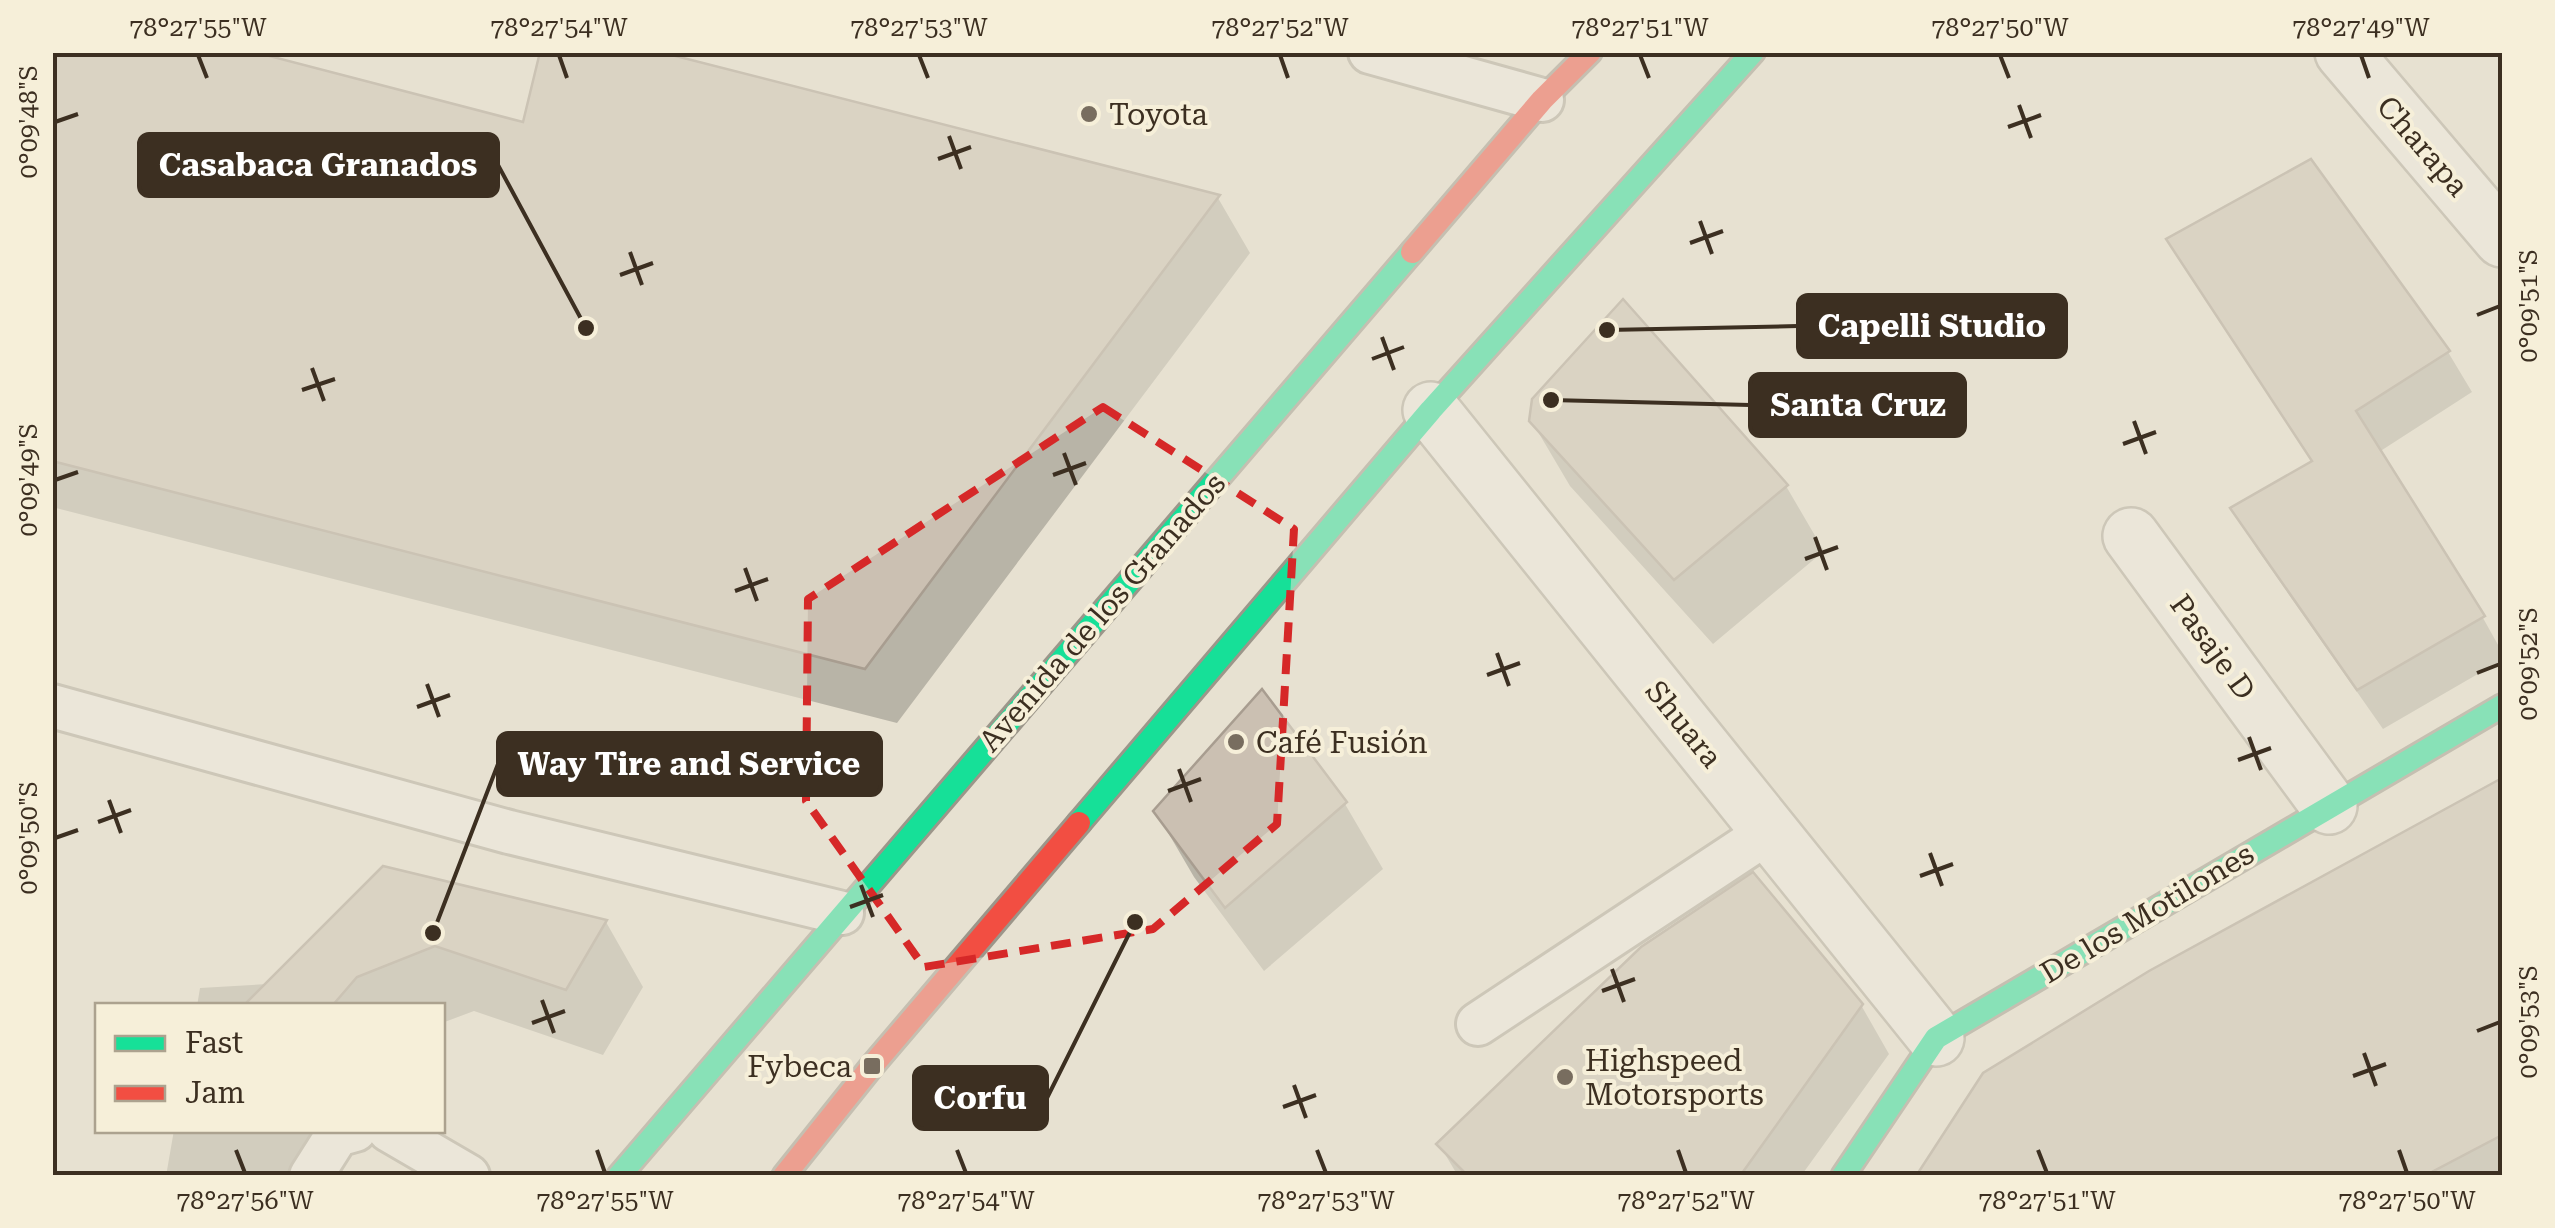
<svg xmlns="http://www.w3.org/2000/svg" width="2555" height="1228" viewBox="0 0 2555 1228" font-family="'Roboto Serif',serif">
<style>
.shadow{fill:#0003}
.building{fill:#cbc0b2;stroke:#a89d90;stroke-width:2.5}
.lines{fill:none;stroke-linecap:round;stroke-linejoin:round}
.lane-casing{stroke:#ada699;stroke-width:48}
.street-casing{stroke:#ada699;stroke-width:60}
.fast-casing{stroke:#9c968a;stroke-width:28}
.jam-casing{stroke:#9c968a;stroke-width:28}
.lane{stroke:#efebe3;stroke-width:42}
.street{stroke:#efebe3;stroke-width:55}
.fast{stroke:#16e098;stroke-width:22}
.jam{stroke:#f24e42;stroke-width:22}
.marked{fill:none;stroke:#d62828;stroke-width:8;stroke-dasharray:20 12;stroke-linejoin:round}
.ticks{fill:none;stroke:#3c2f21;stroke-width:4}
.poi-dot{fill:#786d5f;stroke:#f6efd9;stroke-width:4}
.labels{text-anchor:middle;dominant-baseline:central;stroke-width:8;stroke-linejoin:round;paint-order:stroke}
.poi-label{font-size:30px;fill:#3c2f21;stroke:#f6efd9;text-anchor:start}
.street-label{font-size:30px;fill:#3c2f21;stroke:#f6efd9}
.leader{fill:none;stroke:#3c2f21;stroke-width:4}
.callout-dot{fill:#3c2f21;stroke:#f6efd9;stroke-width:4}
.callout{fill:#3c2f21;stroke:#3c2f21;stroke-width:4}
.callout-label{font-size:32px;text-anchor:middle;font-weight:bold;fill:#fff}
.neatline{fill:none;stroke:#3c2f21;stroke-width:4}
.ticks-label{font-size:25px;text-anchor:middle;fill:#3c2f21}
</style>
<rect width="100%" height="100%" fill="#e7e1d1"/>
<path class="shadow" d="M 52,52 L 525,125 L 1218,198 L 1250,253 L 897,723 L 52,507 Z
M 2169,240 L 2448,352 L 2472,392 L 2379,452 L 2483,618 L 2502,652 L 2502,660 L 2383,729 L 2257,549 L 2234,509 L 2313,463 Z
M 1531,420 L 1786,486 L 1824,551 L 1713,644 L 1570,486 Z
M 1262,693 L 1345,804 L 1383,869 L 1264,971 L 1194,877 L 1156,812 Z
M 2502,779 L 2502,1176 L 1919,1176 L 2477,794 Z
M 384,869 L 606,922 L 643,987 L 603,1055 L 474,1011 L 442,1023 L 442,1006 L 197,1006 L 200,988 L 268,984 Z
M 1861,1005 L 1889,1054 L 1801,1176 L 1458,1176 L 1439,1144 Z
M 174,1130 L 339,1130 L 328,1176 L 166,1176 Z"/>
<path class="building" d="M 52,52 L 254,52 L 523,122 L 540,52 L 660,52 L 1220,195 L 865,669 L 52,461 Z
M 2311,159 L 2450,351 L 2356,411 L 2485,616 L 2357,690 L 2230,508 L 2312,461 L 2166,239 Z
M 1623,299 L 1788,485 L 1674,580 L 1529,421 L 1532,399 Z
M 1262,689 L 1347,802 L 1225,908 L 1153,811 Z
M 2502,778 L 2502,1135 L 2424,1176 L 1916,1176 L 1983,1073 L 2149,971 Z
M 383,866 L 607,920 L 566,990 L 435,946 L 357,977 L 332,1006 L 243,1006 Z
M 1753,872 L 1863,1004 L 1740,1176 L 1468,1176 L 1436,1144 L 1641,947 Z"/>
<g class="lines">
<g class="lane-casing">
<path id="lane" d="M 1370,52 L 1542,100
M 52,706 L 509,832 L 842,913
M 1478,1024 L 1770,831
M 389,1130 L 468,1176
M 311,1176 L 337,1135 L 355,1130"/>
</g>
<g class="street-casing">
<path id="street" d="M 2343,52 L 2502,239
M 1431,410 L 1936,1038
M 2131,536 L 2329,806"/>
</g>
<g class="fast-casing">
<path id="fast" d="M 1079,823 L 1431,410 L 1753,52
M 619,1176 L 1412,252
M 1843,1176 L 1936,1038 L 2502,706"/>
</g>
<g class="jam-casing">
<path id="jam" d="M 1412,252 L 1542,100 L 1590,52
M 784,1176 L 872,1066 L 1079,823"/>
</g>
<use href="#lane" class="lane"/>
<use href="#street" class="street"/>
<use href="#fast" class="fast"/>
<use href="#jam" class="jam"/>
</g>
<path d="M0 0H2555V1228H0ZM 1103,407 L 1294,529 L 1277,824 L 1153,929 L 924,967 L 806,801 L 808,599 Z" fill="#e7e1d1" fill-opacity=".55" fill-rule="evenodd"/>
<path class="marked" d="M 1103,407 L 1294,529 L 1277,824 L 1153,929 L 924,967 L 806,801 L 808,599 Z"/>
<path class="ticks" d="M 198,55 L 207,78M 559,55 L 567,78M 919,55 L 928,78M 1280,55 L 1288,78M 1640,55 L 1649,78M 2000,55 L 2009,78M 2361,55 L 2369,78M 2019,105 L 2031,138M 55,122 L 78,114M 2008,127 L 2041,115M 949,136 L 961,169M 938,159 L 971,147M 1700,221 L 1712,254M 1690,243 L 1723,231M 630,252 L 642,285M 620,275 L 653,263M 2477,315 L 2500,306M 1382,337 L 1394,370M 1372,359 L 1404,347M 312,368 L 324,401M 302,390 L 335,379M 2134,421 L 2146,454M 2123,444 L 2156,432M 1064,453 L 1076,485M 1053,475 L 1086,463M 55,480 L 78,472M 1815,537 L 1827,570M 1805,559 L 1838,547M 745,568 L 757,601M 735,591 L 768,579M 1497,653 L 1509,686M 2477,673 L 2500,664M 1487,675 L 1520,663M 427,684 L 439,717M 417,707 L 450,695M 2249,737 L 2261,770M 2238,760 L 2271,748M 1179,769 L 1191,802M 1168,791 L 1201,779M 109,800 L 121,833M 98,822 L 131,810M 55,838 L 78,830M 1930,853 L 1942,886M 1920,876 L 1953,864M 861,885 L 873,917M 850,907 L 883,895M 1612,969 L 1624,1002M 1602,991 L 1635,979M 542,1000 L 554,1033M 532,1023 L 565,1011M 2477,1031 L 2500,1022M 2364,1053 L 2376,1086M 2353,1076 L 2386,1064M 1294,1085 L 1306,1118M 1283,1107 L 1316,1095M 236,1150 L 245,1173M 597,1150 L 605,1173M 957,1150 L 966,1173M 1317,1150 L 1326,1173M 1678,1150 L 1686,1173M 2038,1150 L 2047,1173M 2399,1150 L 2407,1173"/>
<g class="poi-dot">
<circle cx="1089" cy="114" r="10"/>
<circle cx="1236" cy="742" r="10"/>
<rect x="862" y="1056" width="20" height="20" rx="5"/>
<circle cx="1565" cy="1077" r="10"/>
</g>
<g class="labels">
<g class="poi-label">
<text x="1109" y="114">Toyota</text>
<text x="1256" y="742">Café Fusión</text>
<text x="1585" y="1060">Highspeed<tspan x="1585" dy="34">Motorsports</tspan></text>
<text x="852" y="1066" text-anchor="end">Fybeca</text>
</g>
<g class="street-label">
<text transform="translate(2423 146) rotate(49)">Charapa</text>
<text transform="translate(1102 612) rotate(-49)">Avenida de los Granados</text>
<text transform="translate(2213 647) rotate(54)">Pasaje D</text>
<text transform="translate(1684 724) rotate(51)">Shuara</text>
<text transform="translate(2147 913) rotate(-31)">De los Motilones</text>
</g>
</g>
<path class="leader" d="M586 328L498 165M1607 330L1798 326M1551 400L1750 405M433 933L498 764M1135 922L1047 1098"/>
<g class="callout-dot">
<circle cx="586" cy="328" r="10"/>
<circle cx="1607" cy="330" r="10"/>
<circle cx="1551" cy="400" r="10"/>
<circle cx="433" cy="933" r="10"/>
<circle cx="1135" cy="922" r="10"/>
</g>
<g class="callout">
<rect x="139" y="134" width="359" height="62" rx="10"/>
<rect x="1798" y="295" width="268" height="62" rx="10"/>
<rect x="1750" y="374" width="215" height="62" rx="10"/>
<rect x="498" y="733" width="383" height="62" rx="10"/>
<rect x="914" y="1067" width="133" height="62" rx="10"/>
</g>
<g class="callout-label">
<text x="318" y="176">Casabaca Granados</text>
<text x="1932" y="337">Capelli Studio</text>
<text x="1858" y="416">Santa Cruz</text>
<text x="689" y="775">Way Tire and Service</text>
<text x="980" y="1109">Corfu</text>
</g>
<rect width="2555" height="1228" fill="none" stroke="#f6efd9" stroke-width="110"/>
<rect x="95" y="1003" width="350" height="130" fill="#f6efd9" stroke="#aca28f" stroke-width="2.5"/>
<rect x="115" y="1036" width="50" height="15" fill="#16e098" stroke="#aca28f" stroke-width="2.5"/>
<text x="185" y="1053" font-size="30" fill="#3c2f21">Fast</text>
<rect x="115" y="1086" width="50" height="15" fill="#f24e42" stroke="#aca28f" stroke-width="2.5"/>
<text x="185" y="1103" font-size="30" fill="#3c2f21">Jam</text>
<rect x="55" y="55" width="2445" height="1118" class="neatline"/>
<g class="ticks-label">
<text x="198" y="36">78°27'55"W</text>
<text x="559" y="36">78°27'54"W</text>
<text x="919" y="36">78°27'53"W</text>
<text x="1280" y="36">78°27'52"W</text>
<text x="1640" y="36">78°27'51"W</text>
<text x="2000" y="36">78°27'50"W</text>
<text x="2361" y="36">78°27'49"W</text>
<text transform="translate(28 122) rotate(-90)" y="9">0°09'48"S</text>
<text transform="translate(2528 306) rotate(-90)" y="9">0°09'51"S</text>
<text transform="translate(28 480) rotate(-90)" y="9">0°09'49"S</text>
<text transform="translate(2528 664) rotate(-90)" y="9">0°09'52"S</text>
<text transform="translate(28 838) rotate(-90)" y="9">0°09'50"S</text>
<text transform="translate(2528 1022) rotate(-90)" y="9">0°09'53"S</text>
<text x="245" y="1209">78°27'56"W</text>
<text x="605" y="1209">78°27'55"W</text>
<text x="966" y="1209">78°27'54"W</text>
<text x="1326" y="1209">78°27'53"W</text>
<text x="1686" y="1209">78°27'52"W</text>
<text x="2047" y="1209">78°27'51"W</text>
<text x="2407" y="1209">78°27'50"W</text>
</g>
</svg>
